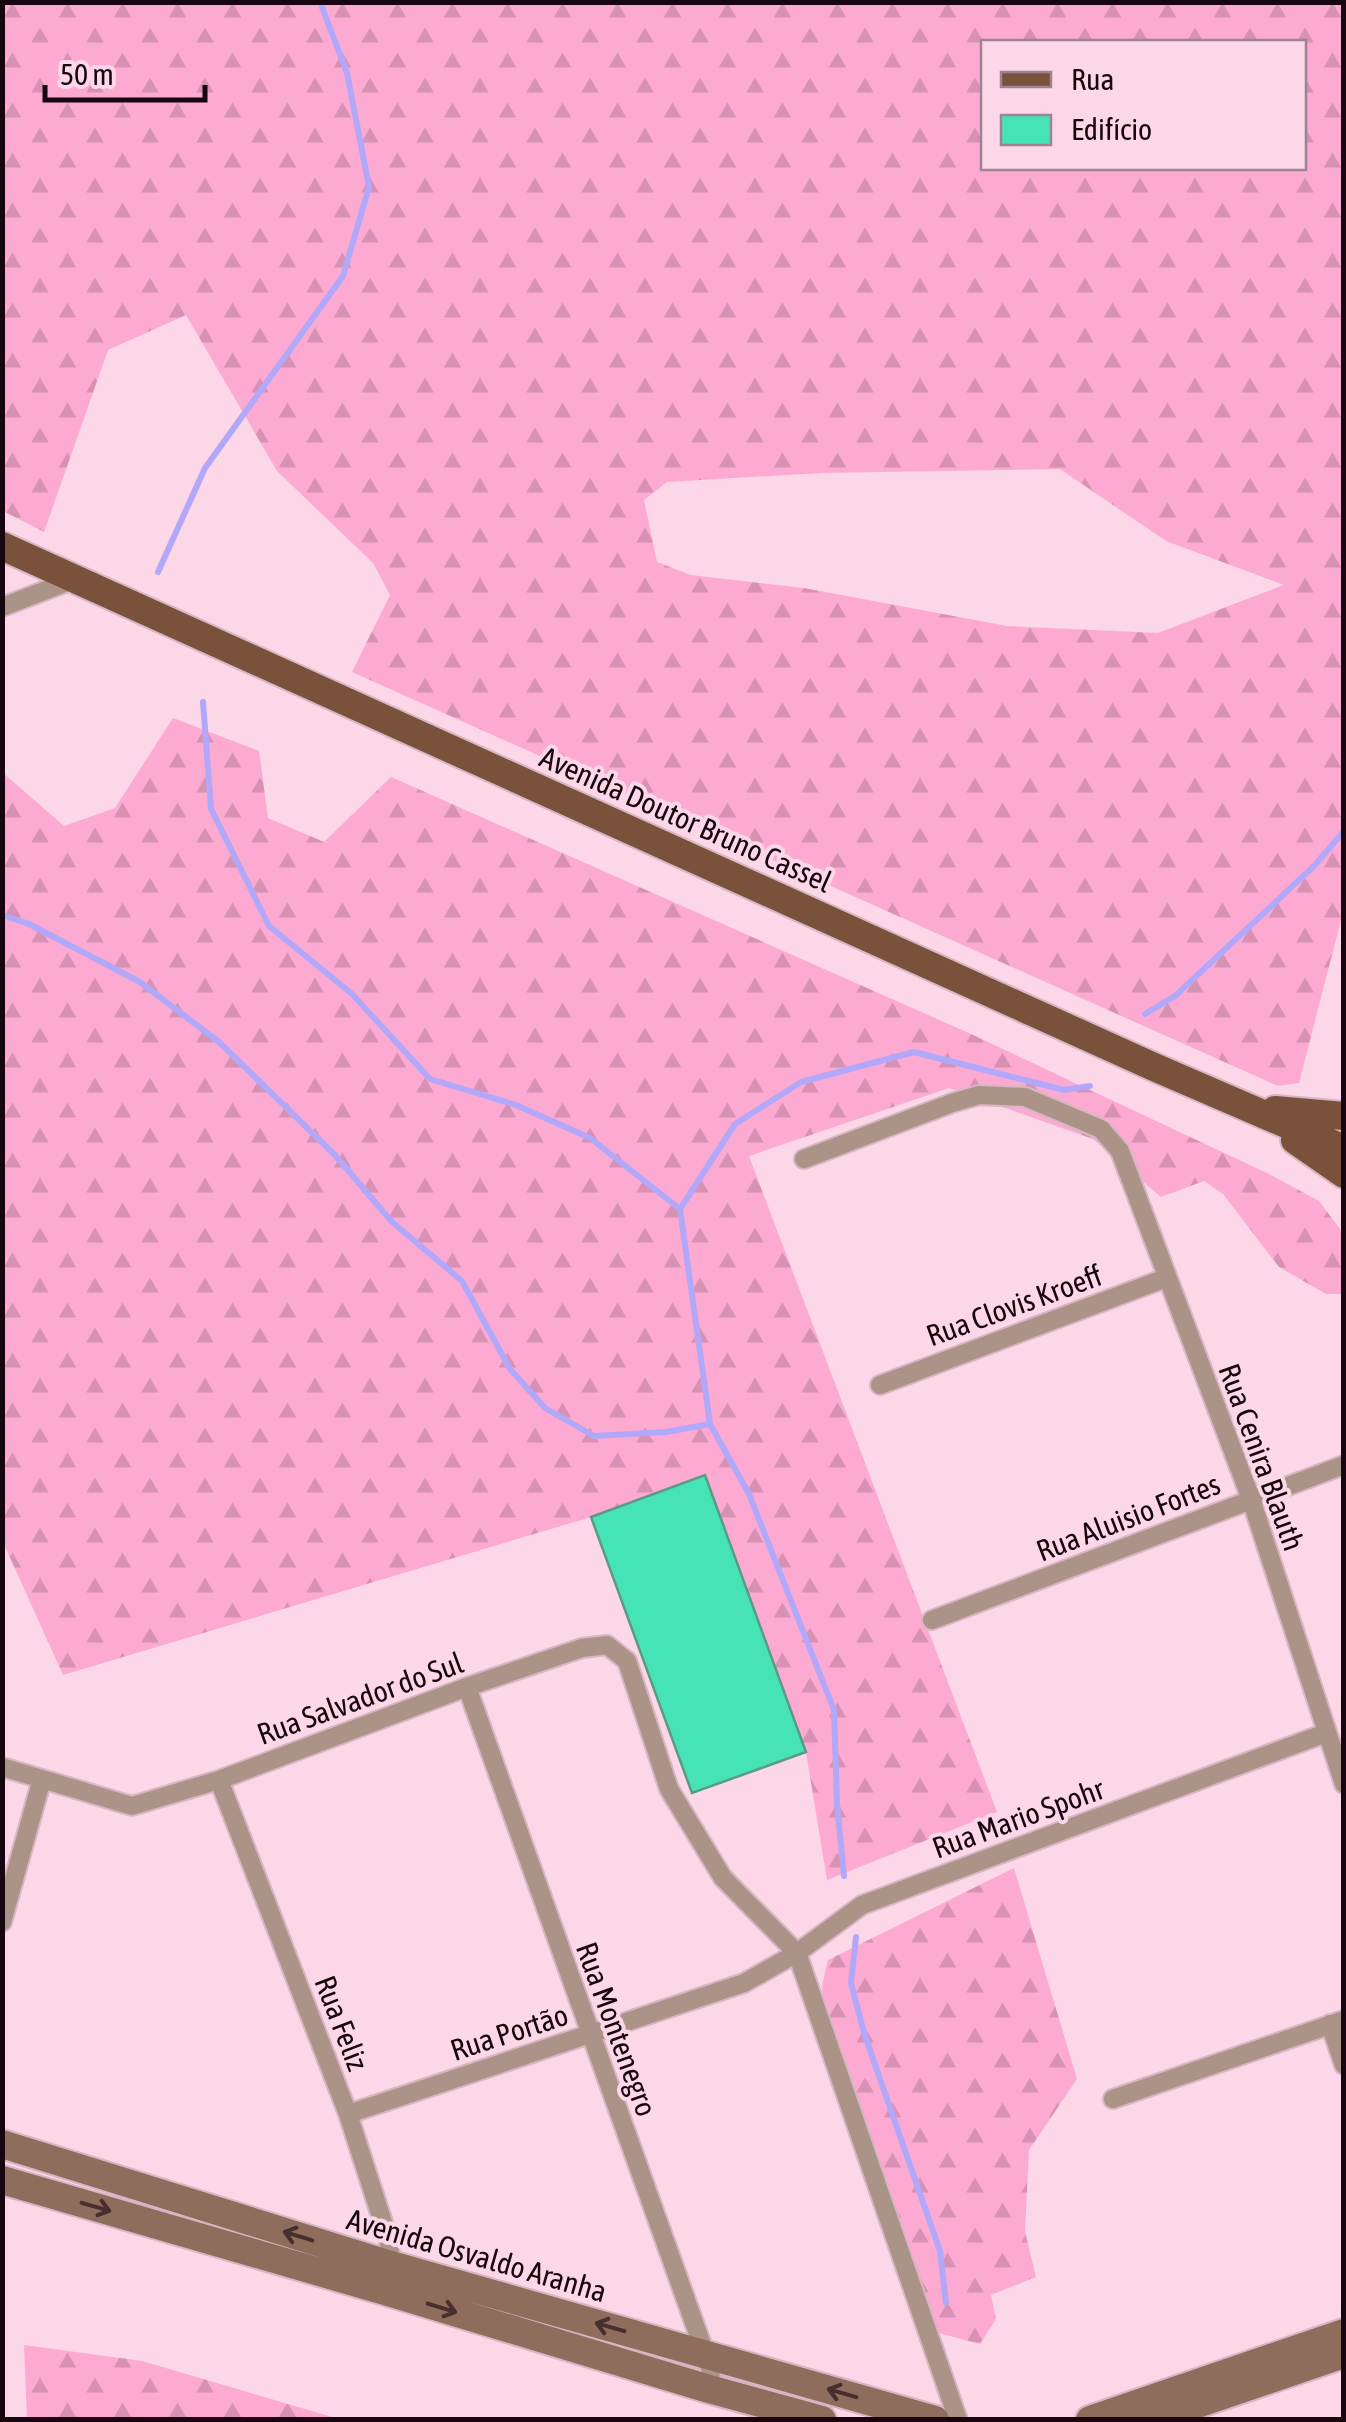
<svg xmlns="http://www.w3.org/2000/svg" width="1346" height="2422" viewBox="0 0 1346 2422" font-family="'Asap Condensed',sans-serif">
<style>
.forest{fill:url(#forest-firs);fill-rule:evenodd}
.lines{fill:none;stroke-linecap:round;stroke-linejoin:round}
.stream{stroke:#b2a8fa;stroke-width:6}
.building{fill:#46e3b5;stroke:#5b9a83;stroke-width:2.5}
.minor-casing{stroke:#d7b6c4;stroke-width:22}
.secondary-casing{stroke:#d7b6c4;stroke-width:32}
.primary-casing{stroke:#d7b6c4;stroke-width:32}
.minor{stroke:#ab9387;stroke-width:18}
.secondary{stroke:#8f6d5c;stroke-width:28}
.primary{stroke:#7a523c;stroke-width:28}
.oneway{stroke:#472f2e}
.labels{text-anchor:middle;dominant-baseline:central;stroke-width:8;stroke-linejoin:round;paint-order:stroke}
.street-label{font-size:30px;fill:#17060f;stroke:#fbd7e7}
</style>
<defs>
<pattern id="forest-firs" width="22" height="20" patternUnits="userSpaceOnUse" patternTransform="scale(2.5)"><rect width="22" height="20" fill="#fcaad2"/><path d="M5 1l3.5 6h-7zM16 11l3.5 6h-7z" fill="#d791b3"/></pattern>
</defs>
<rect width="100%" height="100%" fill="#fbd7e7"/>
<path class="forest" d="M 2,3 L 1343,3 L 1344,916 L 1341,920 L 1299,1083 L 1278,1086 L 352,672 L 390,595 L 373,563 L 277,471 L 186,315 L 108,350 L 44,532 L 3,511 ZM 984,42 L 1304,42 L 1304,168 L 984,168 ZM 1060,469 L 1166,541 L 1284,585 L 1158,633 L 1007,626 L 804,588 L 691,575 L 657,562 L 644,500 L 667,482 L 822,473 Z
M 173,718 L 259,751 L 268,818 L 324,842 L 391,777 L 971,1034 L 1269,1174 L 1319,1201 L 1343,1233 L 1343,1294 L 1326,1294 L 1279,1267 L 1223,1194 L 1204,1181 L 1161,1197 L 1093,1139 L 949,1088 L 749,1156 L 997,1812 L 827,1880 L 806,1752 L 705,1475 L 591,1517 L 63,1675 L 3,1542 L 2,772 L 64,826 L 115,808 Z
M 1014,1868 L 1077,2079 L 1029,2150 L 1025,2231 L 1036,2277 L 991,2295 L 996,2319 L 980,2344 L 939,2333 L 898,2240 L 826,2028 L 822,1986 L 828,1960 Z
M 24,2345 L 142,2361 L 339,2419 L 27,2419 Z"/>
<g class="lines">
<path class="stream" d="M 158,572 L 205,468 L 343,276 L 369,187 L 347,73 L 320,2
M 203,702 L 211,809 L 269,926 L 352,994 L 430,1079 L 516,1105 L 590,1138 L 680,1209
M 2,915 L 29,924 L 140,982 L 219,1042 L 335,1155 L 392,1222 L 462,1281 L 510,1369 L 545,1408 L 594,1436 L 666,1432 L 710,1424
M 1145,1014 L 1175,996 L 1314,866 L 1344,831
M 844,1876 L 837,1804 L 834,1710 L 749,1494 L 710,1424 L 680,1209 L 735,1124 L 801,1082 L 914,1052 L 1064,1090 L 1090,1086
M 856,1937 L 851,1983 L 864,2033 L 940,2251 L 946,2303"/>
</g>
<path class="building" d="M 705,1475 L 806,1752 L 692,1793 L 591,1517 Z"/>
<g class="lines">
<g class="minor-casing">
<path id="minor" d="M 2,607 L 75,579
M 804,1159 L 952,1103 L 979,1095 L 1025,1097 L 1101,1129 L 1120,1151 L 1251,1499 L 1344,1784
M 880,1385 L 1166,1278
M 932,1620 L 1344,1465
M 467,1687 L 711,2370 L 709,2389
M 2,1767 L 132,1806 L 219,1780 L 467,1687 L 582,1648 L 607,1645 L 627,1661 L 669,1789 L 723,1878 L 797,1953 L 958,2420
M 219,1780 L 348,2114 L 389,2241 L 391,2271
M 2,1922 L 42,1779
M 1330,2024 L 1344,2065
M 1113,2099 L 1344,2020
M 348,2114 L 744,1983 L 797,1953 L 862,1905 L 1326,1733"/>
</g>
<g class="secondary-casing">
<path id="secondary" d="M 2,2144 L 391,2265 L 935,2420
M 2,2180 L 385,2291 L 709,2389 L 822,2420
M 1090,2420 L 1344,2333
M 1150,2420 L 1344,2354"/>
</g>
<g class="primary-casing">
<path id="primary" d="M 2,546 L 1154,1067 L 1344,1149
M 1275,1110 L 1344,1116
M 1295,1140 L 1344,1174"/>
</g>
<use href="#minor" class="minor"/>
<use href="#secondary" class="secondary"/>
<use href="#primary" class="primary"/>
</g>
<defs><path id="oneway-shaft" d="M-6 0H5M1.5-3L5.5 0L1.5 3" fill="none" stroke-width="1.6" stroke-linecap="round" stroke-linejoin="round" transform="scale(2.5)"/></defs>
<g class="oneway">
<use href="#oneway-shaft" transform="translate(96 2207) rotate(16)"/>
<use href="#oneway-shaft" transform="translate(298 2236) rotate(-163)"/>
<use href="#oneway-shaft" transform="translate(442 2308) rotate(17)"/>
<use href="#oneway-shaft" transform="translate(610 2327) rotate(-164)"/>
<use href="#oneway-shaft" transform="translate(842 2393) rotate(-164)"/>
</g>
<g class="labels">
<g class="street-label">
<text transform="translate(686 819) rotate(24)">Avenida Doutor Bruno Cassel</text>
<text transform="translate(1014 1305) rotate(-20)">Rua Clovis Kroeff</text>
<text transform="translate(1262 1457) rotate(70)">Rua Cenira Blauth</text>
<text transform="translate(1128 1517) rotate(-21)">Rua Aluisio Fortes</text>
<text transform="translate(360 1698) rotate(-20)">Rua Salvador do Sul</text>
<text transform="translate(1018 1818) rotate(-20)">Rua Mario Spohr</text>
<text transform="translate(342 2023) rotate(69)">Rua Feliz</text>
<text transform="translate(617 2029) rotate(70)">Rua Montenegro</text>
<text transform="translate(509 2032) rotate(-18)">Rua Portão</text>
<text transform="translate(477 2255) rotate(16)">Avenida Osvaldo Aranha</text>
</g>
</g>
<rect width="1346" height="2422" fill="none" stroke="#17060f" stroke-width="10"/>
<rect x="981" y="40" width="325" height="130" fill="#fbd7e7" stroke="#a08391" stroke-width="2.5"/>
<rect x="1001" y="72" width="50" height="15" fill="#7a523c" stroke="#a08391" stroke-width="2.5"/>
<text x="1071" y="90" font-size="30" fill="#17060f">Rua</text>
<rect x="1001" y="115" width="50" height="30" fill="#46e3b5" stroke="#a08391" stroke-width="2.5"/>
<text x="1071" y="140" font-size="30" fill="#17060f">Edifício</text>
<path d="M45 85v15h160v-15" fill="none" stroke="#17060f" stroke-width="5"/>
<text x="60" y="85" font-size="30" fill="#17060f" stroke="#fbd7e7" stroke-width="8" paint-order="stroke">50 m</text>
</svg>
